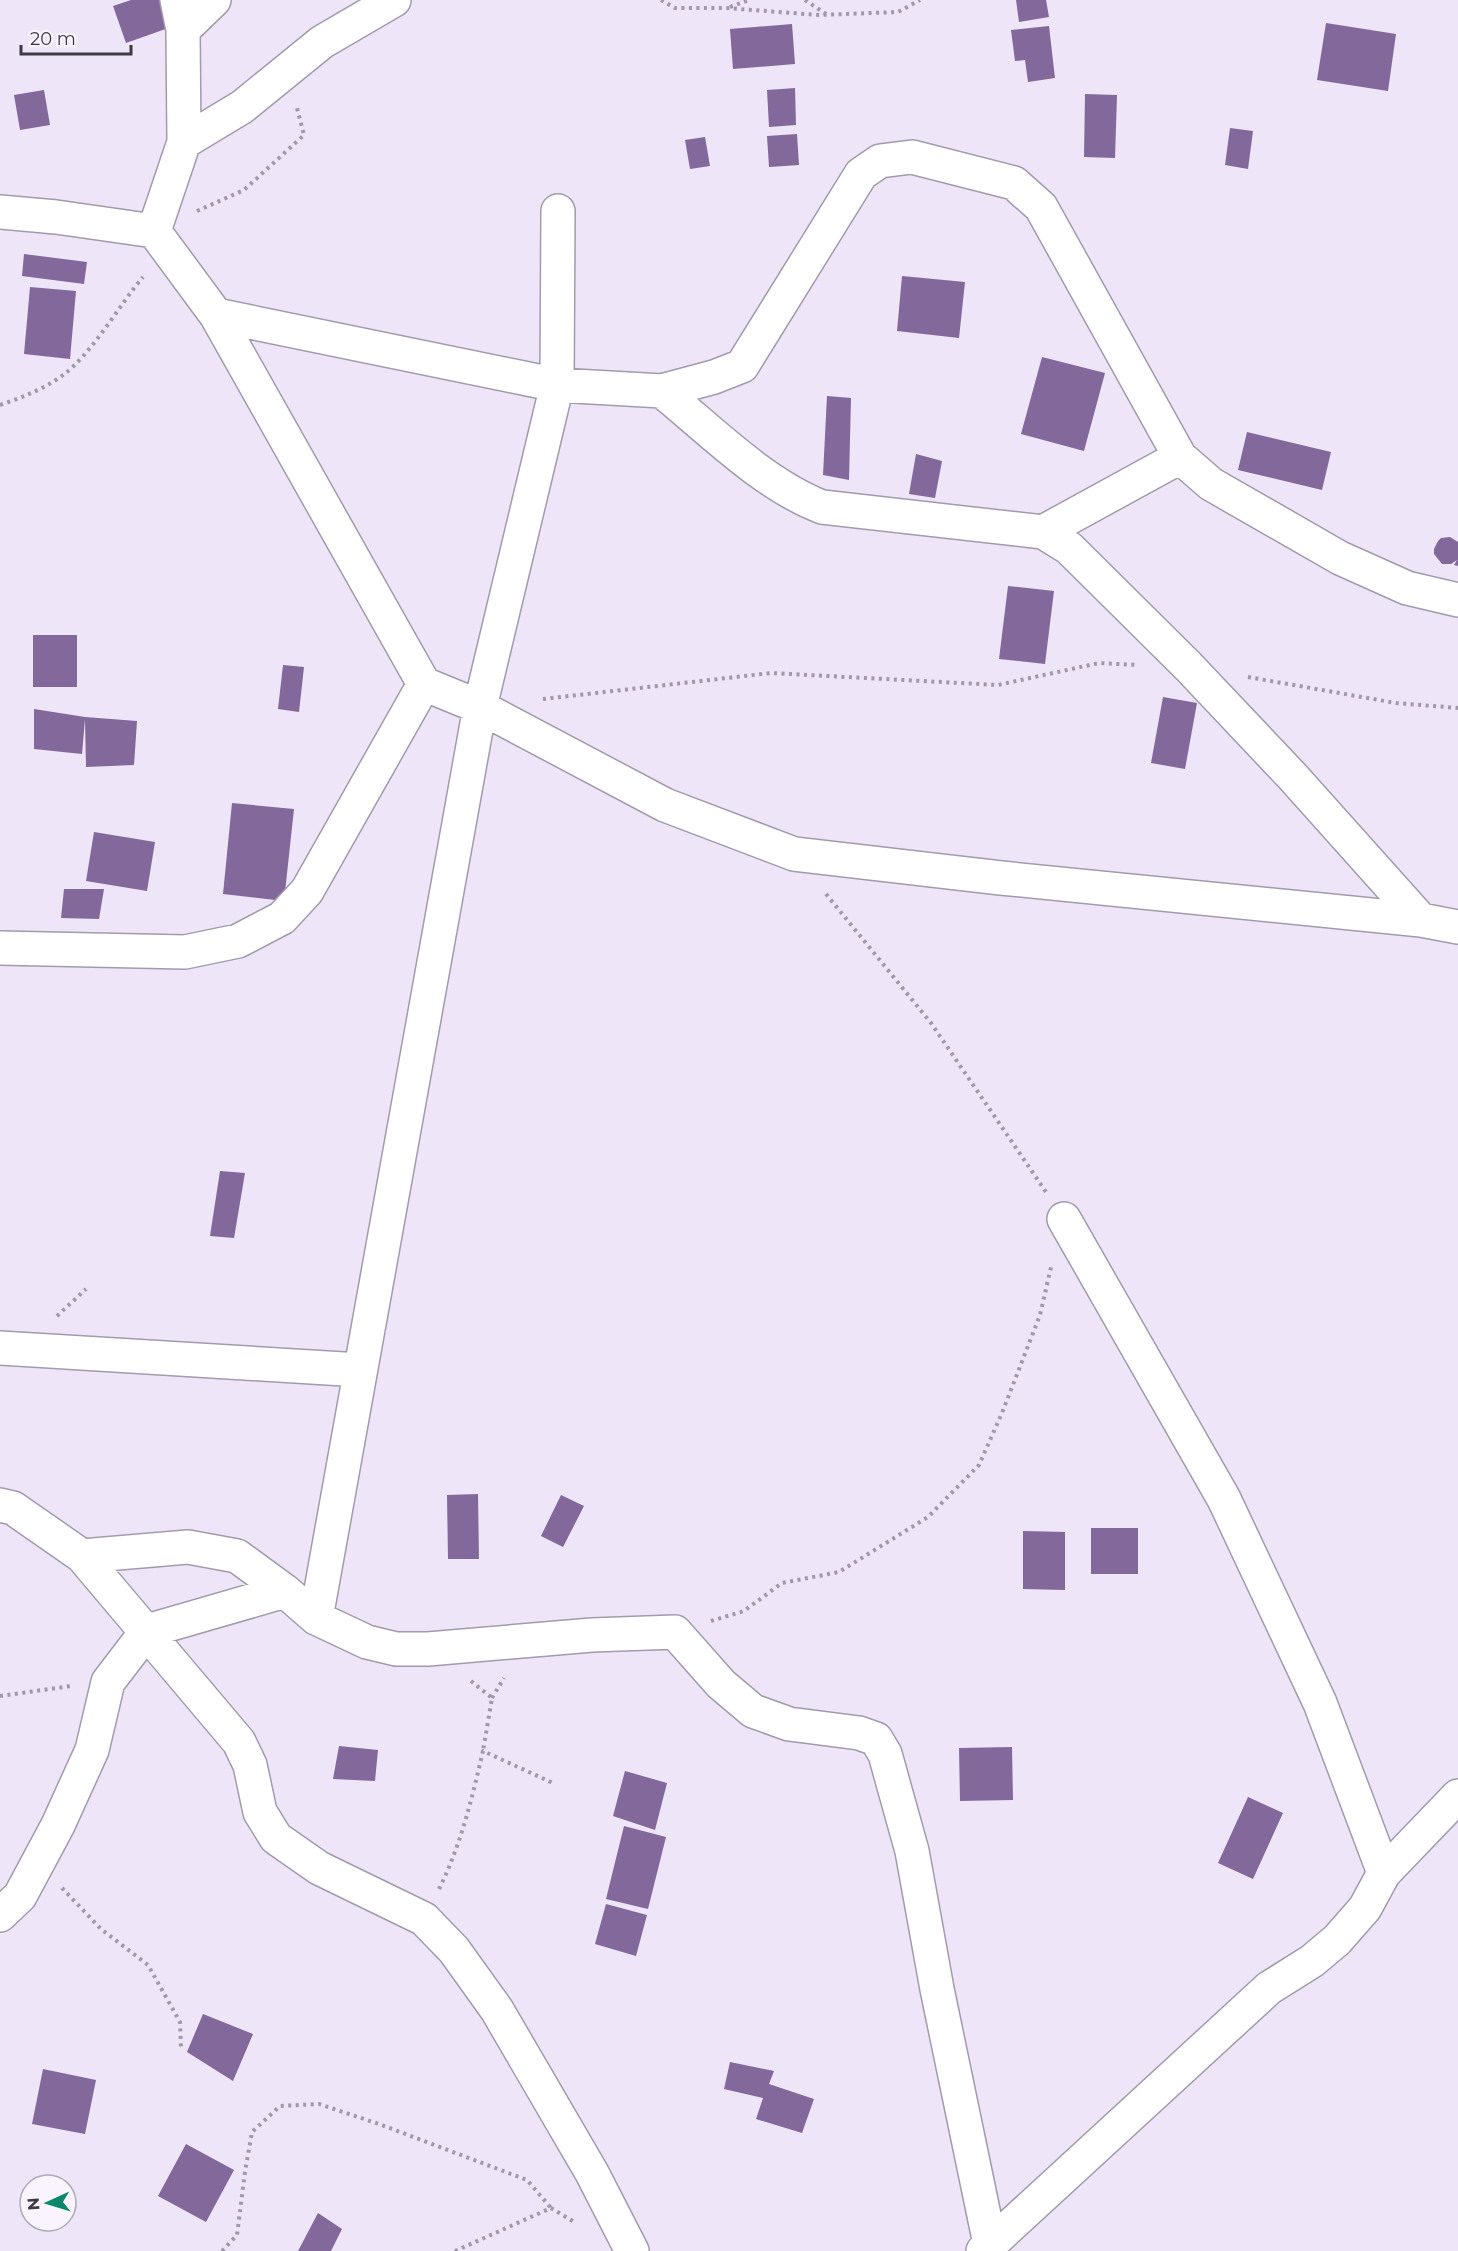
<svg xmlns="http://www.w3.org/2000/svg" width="1458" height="2251" viewBox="0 0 1458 2251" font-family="Montserrat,sans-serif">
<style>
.building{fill:#82689b}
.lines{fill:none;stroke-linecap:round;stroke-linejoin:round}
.minor-casing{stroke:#a39aac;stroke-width:36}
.path{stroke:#9f99a7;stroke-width:4;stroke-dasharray:3 4.5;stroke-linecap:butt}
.minor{stroke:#fff;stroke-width:33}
</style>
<rect width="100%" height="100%" fill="#eee5f8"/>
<path class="building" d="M 131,0 L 164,0 L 174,26 L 126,43 L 113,6 Z
M 1016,0 L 1046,0 L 1049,17 L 1019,22 Z
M 1326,23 L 1396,34 L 1388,91 L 1317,80 Z
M 792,24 L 795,64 L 733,69 L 730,29 Z
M 1049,26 L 1055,78 L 1028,82 L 1025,60 L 1015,61 L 1011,30 Z
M 795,88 L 796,125 L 769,127 L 767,90 Z
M 44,90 L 50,125 L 20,130 L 14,95 Z
M 1085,94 L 1117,95 L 1115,158 L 1084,157 Z
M 1230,128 L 1253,131 L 1248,169 L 1225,165 Z
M 797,134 L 799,165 L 769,167 L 767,136 Z
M 705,137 L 710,166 L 690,169 L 685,140 Z
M 24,254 L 87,262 L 84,284 L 22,276 Z
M 902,276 L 965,282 L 959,338 L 897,331 Z
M 30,287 L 76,291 L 70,359 L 24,354 Z
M 1042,357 L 1105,373 L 1084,451 L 1021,434 Z
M 827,396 L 851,398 L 849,480 L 823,475 Z
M 1247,432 L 1331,452 L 1322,490 L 1238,470 Z
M 916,454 L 942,461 L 935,498 L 909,494 Z
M 1450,537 L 1458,542 L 1458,566 L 1454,565 L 1457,560 L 1451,564 L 1442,564 L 1434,554 L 1434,549 L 1438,541 L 1441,538 Z
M 1008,586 L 1054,591 L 1045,664 L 999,659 Z
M 33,635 L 77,635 L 77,687 L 33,687 Z
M 283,665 L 304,667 L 299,712 L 278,709 Z
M 1163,697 L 1197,703 L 1185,769 L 1151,763 Z
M 34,709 L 85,717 L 137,721 L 134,765 L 86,767 L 85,719 L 82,754 L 34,749 Z
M 232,803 L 294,809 L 284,901 L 223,894 Z
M 94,832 L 155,842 L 147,891 L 86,881 Z
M 64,889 L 104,889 L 99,919 L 61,918 Z
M 220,1171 L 245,1173 L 234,1238 L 210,1236 Z
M 478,1494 L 479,1559 L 448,1559 L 447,1495 Z
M 561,1495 L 584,1506 L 563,1547 L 541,1536 Z
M 1091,1528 L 1138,1528 L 1138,1574 L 1091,1574 Z
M 1023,1531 L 1065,1532 L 1065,1590 L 1023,1589 Z
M 339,1746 L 378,1750 L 375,1781 L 333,1779 Z
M 1012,1747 L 1013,1800 L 960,1801 L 959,1748 Z
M 625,1771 L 667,1783 L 655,1830 L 613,1816 Z
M 1248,1797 L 1283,1813 L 1253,1879 L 1218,1863 Z
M 624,1826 L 666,1837 L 648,1909 L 606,1899 Z
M 606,1904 L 647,1915 L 636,1956 L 595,1944 Z
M 203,2014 L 253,2034 L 233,2081 L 187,2052 Z
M 730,2062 L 774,2071 L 769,2084 L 814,2099 L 802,2133 L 756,2119 L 763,2098 L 724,2089 Z
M 43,2069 L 96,2080 L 85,2134 L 32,2124 Z
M 186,2144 L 234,2170 L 206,2222 L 158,2196 Z
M 318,2213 L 342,2229 L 331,2251 L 298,2251 Z"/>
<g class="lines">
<g class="minor-casing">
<path id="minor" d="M 183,30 L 214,0
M 184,142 L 242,107 L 322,42 L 394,0
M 0,212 L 56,217 L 154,231 L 216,315 L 424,684 L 480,707 L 665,805 L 794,854 L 1001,878 L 1421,920 L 1458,927
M 154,231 L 184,142 L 183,30 L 177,0
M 216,315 L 557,385 L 662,391 L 714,377 L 742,366 L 861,174 L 880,161 L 912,157 L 1014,183 L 1041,207 L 1180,457 L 1211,484 L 1340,558 L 1407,588 L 1458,600
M 662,391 C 711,431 763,484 822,507 L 1043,532 L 1069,548 L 1189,667 L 1293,777 L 1421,920
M 1043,532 L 1180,457
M 0,948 L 185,952 L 238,941 L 282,918 L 307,891 L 424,684
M 1064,1219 L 1224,1499 L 1320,1703 L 1384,1873
M 0,1348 L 360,1370
M 0,1505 L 13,1508 L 82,1556 L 239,1742 L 250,1765 L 260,1812 L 276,1838 L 319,1868 L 424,1919 L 454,1950 L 497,2010 L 592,2173 L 632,2251
M 82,1556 L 188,1547 L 237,1556 L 285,1591 L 316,1618 L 367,1642 L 396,1649 L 428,1649 L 592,1635 L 675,1632 L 721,1684 L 753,1711 L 789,1724 L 859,1733 L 876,1739 L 885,1754 L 912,1851 L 937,1989 L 990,2244
M 316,1618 L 480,707 L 557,385 L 558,211
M 0,1915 L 20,1896 L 58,1825 L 92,1750 L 108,1682 L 147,1631 L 285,1591
M 983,2251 L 1269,1988 L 1312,1961 L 1337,1940 L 1365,1908 L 1384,1873 L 1458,1796"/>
</g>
<path class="path" d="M 661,0 L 675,8 L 726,8 L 819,15 L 898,12 L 920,0
M 805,0 L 826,14
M 730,7 L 749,0
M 197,211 L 244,190 L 304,135 L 297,108
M 0,405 C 23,397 44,389 63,375 C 91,355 120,304 143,277
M 1248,677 L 1396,703 L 1458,708
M 543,699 L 771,673 L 998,685 L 1099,663 L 1137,665
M 826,894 L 931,1023 L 1046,1192
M 57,1316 L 86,1289
M 711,1621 L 744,1611 L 782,1583 L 839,1572 L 928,1517 L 979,1465 L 1002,1413 L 1040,1315 L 1051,1267
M 471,1681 L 492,1698 L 483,1751
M 0,1696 L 71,1686
M 492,1698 L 504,1678
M 62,1888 L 101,1929 L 148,1965 L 180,2022 L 181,2048
M 439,1889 C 461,1845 472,1798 483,1751 L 553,1783
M 222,2251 L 237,2235 L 245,2172 L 252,2132 L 280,2106 L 319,2104 L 379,2124 L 527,2180 L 551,2208
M 455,2251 L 551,2208 L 576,2223"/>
<use href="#minor" class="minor"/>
</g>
<g transform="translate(48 2203) rotate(266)"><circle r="28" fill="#f9f4ff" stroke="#aeaab3" stroke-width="1.5"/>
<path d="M0-4.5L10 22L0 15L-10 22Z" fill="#0b886b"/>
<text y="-9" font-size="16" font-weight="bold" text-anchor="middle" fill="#3e3a42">N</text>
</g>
<path d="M21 45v9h110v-9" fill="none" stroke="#3e3a42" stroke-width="3"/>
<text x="30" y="45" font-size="18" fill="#3e3a42" stroke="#f9f4ff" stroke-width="4.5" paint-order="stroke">20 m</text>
</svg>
